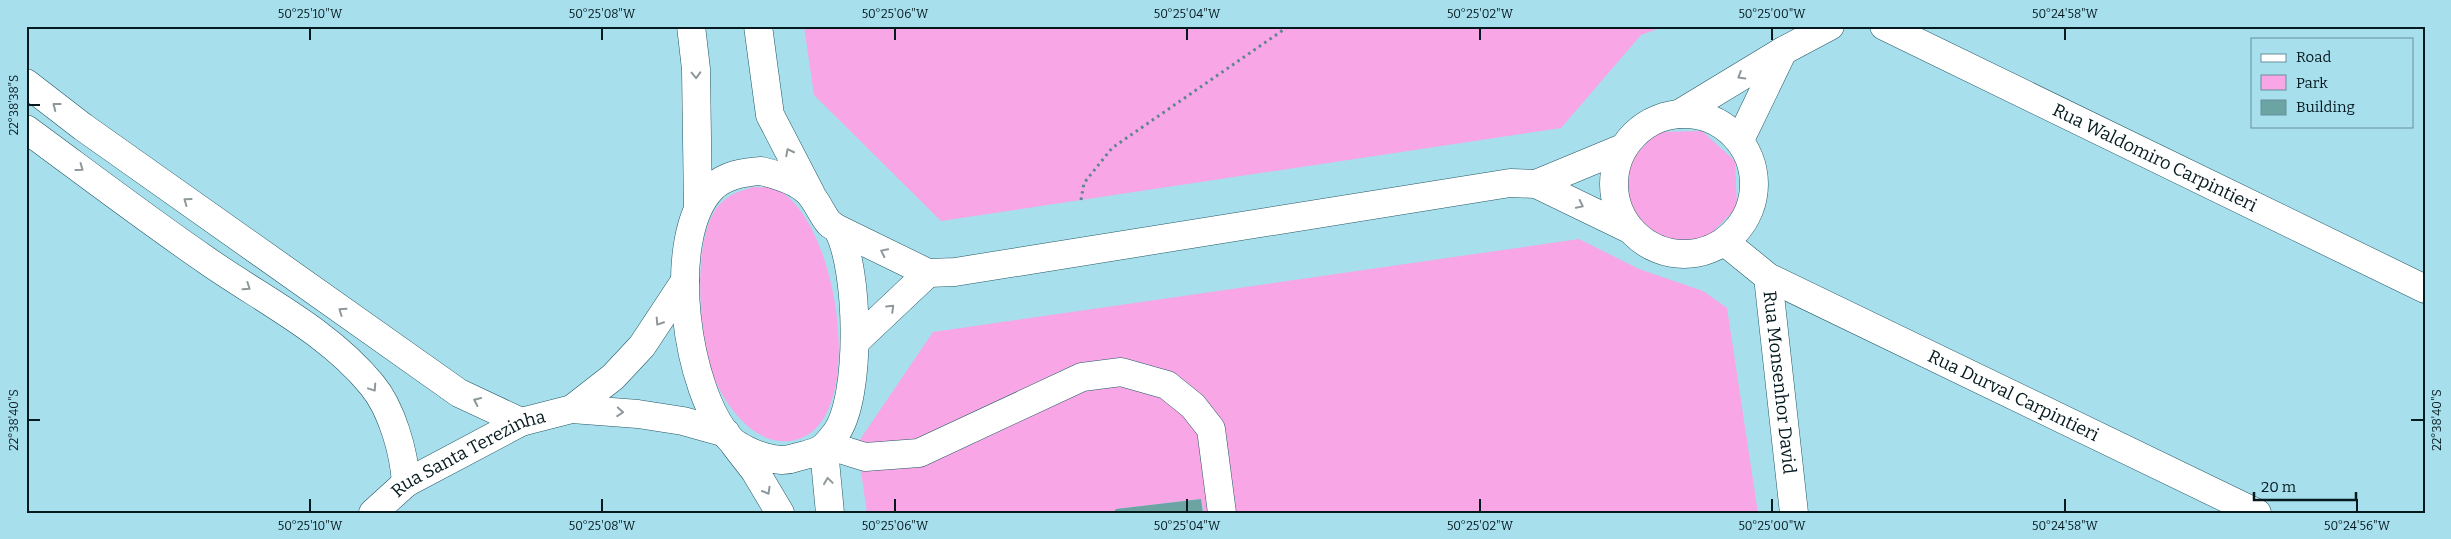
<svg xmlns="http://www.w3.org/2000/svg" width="2451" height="539" viewBox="0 0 2451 539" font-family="Bitter,serif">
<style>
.green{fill:#f8a6e5}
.building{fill:#6ba4a3}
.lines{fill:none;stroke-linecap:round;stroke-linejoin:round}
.minor-casing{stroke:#225864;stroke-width:29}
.major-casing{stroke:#225864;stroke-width:29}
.path{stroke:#5d858f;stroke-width:3;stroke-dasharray:2.5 4;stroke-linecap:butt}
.minor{stroke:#fff;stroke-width:28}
.major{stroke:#fff;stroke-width:28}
.oneway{stroke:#8e989a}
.ticks{fill:none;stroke:#051a1f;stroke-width:2}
.labels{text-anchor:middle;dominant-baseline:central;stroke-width:5;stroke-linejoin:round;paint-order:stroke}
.street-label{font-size:18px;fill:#051a1f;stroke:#a8dfed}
.neatline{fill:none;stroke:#051a1f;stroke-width:2}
.ticks-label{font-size:12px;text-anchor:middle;fill:#051a1f}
</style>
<rect width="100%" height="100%" fill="#a8dfed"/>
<path class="green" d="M 804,26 L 1666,26 L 1641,35 L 1561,128 L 941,221 L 814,95 Z
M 1702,131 L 1735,161 L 1737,207 L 1706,239 L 1660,241 L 1627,210 L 1626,165 L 1657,132 Z
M 753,187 C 759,188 769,186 775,189 C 836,212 870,416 799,439 C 758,452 725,407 712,373 C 699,335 691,234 720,204 C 729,194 740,191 753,187 Z
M 1579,239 L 1639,269 L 1703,291 L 1727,308 L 1758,513 L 1204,513 L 1201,499 L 1116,509 L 1113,513 L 867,513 L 857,444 L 933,332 Z"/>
<path class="building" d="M 1201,499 L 1203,513 L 1113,513 L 1116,509 Z"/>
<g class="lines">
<g class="minor-casing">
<g id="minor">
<path id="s1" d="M 1884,26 L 2425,289"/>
<path d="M 26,83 L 83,127 L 459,393 L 521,422"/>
<circle cx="1684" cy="184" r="70"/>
<path d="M 1679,114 L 1783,51 L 1830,26"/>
<path d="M 26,129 C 86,173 145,218 206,260 C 263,300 328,331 372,385 C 392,409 404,452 406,483"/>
<path d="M 1740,140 L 1783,51"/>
<path d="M 1536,184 L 1623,148"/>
<path d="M 838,229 L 928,273 L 955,272 L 1510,183 L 1536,184 L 1629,229"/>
<path id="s2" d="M 1725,242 L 1768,277 L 2257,513"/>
<path id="s3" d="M 1768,277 L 1794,513"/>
<path d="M 855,342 L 928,273"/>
<path d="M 572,409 L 613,377 L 642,346 L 685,281"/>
<path d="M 827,445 L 865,457 L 919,453 L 1082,377 L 1121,372 L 1167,385 L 1193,406 L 1211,429 L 1222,513"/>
<path id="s4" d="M 373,513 L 406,483 L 521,422 L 572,409 L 638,414 L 683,421 L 726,433"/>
</g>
</g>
<g class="major-casing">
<path id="major" d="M 691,26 L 696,69 L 698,209
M 758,26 L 770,115 L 811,194
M 761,171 C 778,175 803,182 813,198 C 819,206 823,216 829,223 C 832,226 836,227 838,230 C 859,268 862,397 836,433 C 820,454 819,451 794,458 C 783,462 775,459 764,457 C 754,454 738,447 731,440 C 686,393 664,237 712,188 C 725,175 744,172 761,171 Z
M 734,444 L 755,471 L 780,513
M 824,450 L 830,513"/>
</g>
<path class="path" d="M 1081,200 L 1084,183 L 1112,148 L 1289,26"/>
<use href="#minor" class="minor"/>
<use href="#major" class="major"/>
</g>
<defs><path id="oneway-chevron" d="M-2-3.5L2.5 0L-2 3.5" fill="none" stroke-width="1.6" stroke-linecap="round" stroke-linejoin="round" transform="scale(1.25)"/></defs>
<g class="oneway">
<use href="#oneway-chevron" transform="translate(696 75) rotate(88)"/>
<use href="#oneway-chevron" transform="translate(1741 76) rotate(149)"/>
<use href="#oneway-chevron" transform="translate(56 106) rotate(-142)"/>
<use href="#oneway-chevron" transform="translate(789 152) rotate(-117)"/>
<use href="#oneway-chevron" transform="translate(80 168) rotate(36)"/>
<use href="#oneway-chevron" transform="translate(187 201) rotate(-144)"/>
<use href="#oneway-chevron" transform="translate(1580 205) rotate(26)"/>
<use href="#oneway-chevron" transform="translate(884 252) rotate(-154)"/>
<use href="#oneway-chevron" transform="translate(247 287) rotate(34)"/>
<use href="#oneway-chevron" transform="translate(891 308) rotate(-44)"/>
<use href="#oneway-chevron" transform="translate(342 311) rotate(-145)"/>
<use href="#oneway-chevron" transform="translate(659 322) rotate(123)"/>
<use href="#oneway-chevron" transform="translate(373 388) rotate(56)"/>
<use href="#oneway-chevron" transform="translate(477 401) rotate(-155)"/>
<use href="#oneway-chevron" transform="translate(620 412) rotate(4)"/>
<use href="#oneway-chevron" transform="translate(828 481) rotate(-98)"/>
<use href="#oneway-chevron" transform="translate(767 491) rotate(60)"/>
</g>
<path class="ticks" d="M 310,28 L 310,40M 602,28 L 602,40M 895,28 L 895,40M 1187,28 L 1187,40M 1480,28 L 1480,40M 1772,28 L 1772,40M 2065,28 L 2065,40M 28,105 L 40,105M 28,420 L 40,420M 2411,420 L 2424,420M 310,499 L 310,512M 602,499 L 602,512M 895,499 L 895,512M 1187,499 L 1187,512M 1480,499 L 1480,512M 1772,499 L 1772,512M 2065,499 L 2065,512M 2357,499 L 2357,512"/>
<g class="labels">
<g class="street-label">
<text stroke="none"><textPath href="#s1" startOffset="301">Rua Waldomiro Carpintieri</textPath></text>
<text stroke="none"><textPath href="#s3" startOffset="106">Rua Monsenhor David</textPath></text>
<text stroke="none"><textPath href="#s2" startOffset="328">Rua Durval Carpintieri</textPath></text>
<text stroke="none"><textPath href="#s4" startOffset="114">Rua Santa Terezinha</textPath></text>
</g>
</g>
<rect width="2451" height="539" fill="none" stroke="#a8dfed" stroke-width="55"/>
<rect x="2251" y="38" width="162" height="90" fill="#a8dfed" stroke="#67909b"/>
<rect x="2261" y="54" width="25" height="8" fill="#ffffff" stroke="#67909b"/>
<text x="2296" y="62" font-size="15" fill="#051a1f">Road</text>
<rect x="2261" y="75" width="25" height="15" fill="#f8a6e5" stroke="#67909b"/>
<text x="2296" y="88" font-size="15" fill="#051a1f">Park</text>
<rect x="2261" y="100" width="25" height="15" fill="#6ba4a3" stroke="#67909b"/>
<text x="2296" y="112" font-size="15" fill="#051a1f">Building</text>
<path d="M2254 492v8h102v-8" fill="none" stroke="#051a1f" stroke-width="2.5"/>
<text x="2261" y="492" font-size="15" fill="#051a1f" stroke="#a8dfed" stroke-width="4" paint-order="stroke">20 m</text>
<rect x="28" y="28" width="2396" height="484" class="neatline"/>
<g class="ticks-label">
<text x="310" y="18">50°25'10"W</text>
<text x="602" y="18">50°25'08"W</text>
<text x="895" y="18">50°25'06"W</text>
<text x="1187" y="18">50°25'04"W</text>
<text x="1480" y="18">50°25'02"W</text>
<text x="1772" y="18">50°25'00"W</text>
<text x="2065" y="18">50°24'58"W</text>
<text transform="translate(14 105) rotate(-90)" y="4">22°38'38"S</text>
<text transform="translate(14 420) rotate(-90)" y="4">22°38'40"S</text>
<text transform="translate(2437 420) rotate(-90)" y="4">22°38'40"S</text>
<text x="310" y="530">50°25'10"W</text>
<text x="602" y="530">50°25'08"W</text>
<text x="895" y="530">50°25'06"W</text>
<text x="1187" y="530">50°25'04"W</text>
<text x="1480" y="530">50°25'02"W</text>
<text x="1772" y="530">50°25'00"W</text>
<text x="2065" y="530">50°24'58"W</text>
<text x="2357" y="530">50°24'56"W</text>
</g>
</svg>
